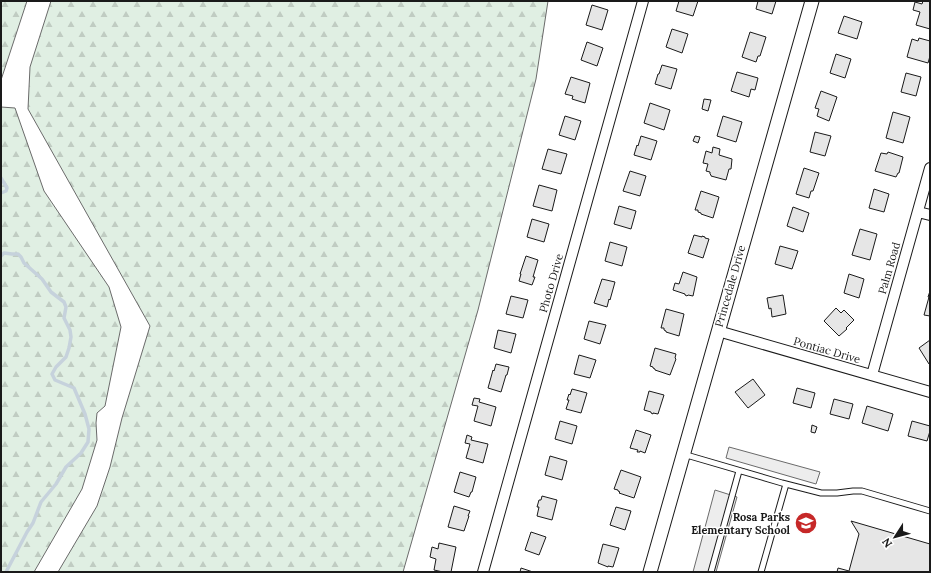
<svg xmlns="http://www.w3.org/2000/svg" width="931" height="573" viewBox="0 0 931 573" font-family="Lora,serif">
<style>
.forest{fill:url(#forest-firs);stroke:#6a6a6a}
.parking{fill:#ededed;stroke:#6a6a6a}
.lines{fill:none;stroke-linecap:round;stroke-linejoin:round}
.stream{stroke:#c6d2dc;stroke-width:3.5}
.building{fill:#e6e6e6;stroke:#1a1a1a}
.service-casing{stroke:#1a1a1a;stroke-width:7}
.minor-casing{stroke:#1a1a1a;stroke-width:12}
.tertiary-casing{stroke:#1a1a1a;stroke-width:15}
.service{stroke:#fff;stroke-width:5}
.minor{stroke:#fff;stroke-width:10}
.tertiary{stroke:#fff;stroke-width:13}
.labels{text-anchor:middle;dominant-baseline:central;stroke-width:3;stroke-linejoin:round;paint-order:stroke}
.street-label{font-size:11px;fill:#1a1a1a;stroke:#fff}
.poi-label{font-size:11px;font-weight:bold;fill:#1a1a1a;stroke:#fff;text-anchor:end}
</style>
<defs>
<pattern id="forest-firs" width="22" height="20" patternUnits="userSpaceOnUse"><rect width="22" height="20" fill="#e0efe3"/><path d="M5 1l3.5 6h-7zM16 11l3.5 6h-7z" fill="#c0ccc2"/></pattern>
</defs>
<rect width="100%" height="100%" fill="#fff"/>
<path class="forest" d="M 1,1 L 27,1 L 1,80 Z
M 51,1 L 548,1 L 536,79 L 478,310 L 403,572 L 58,572 L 97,506 L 110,467 L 122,418 L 150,326 L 28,109 L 30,67 Z
M 1,107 L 15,108 L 44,191 L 109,287 L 121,327 L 105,406 L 97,413 L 96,423 L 97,440 L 82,489 L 34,572 L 1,572 Z"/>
<path class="parking" d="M 729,447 L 820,472 L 816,484 L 726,458 Z
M 715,490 L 737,497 L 716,572 L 693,572 Z"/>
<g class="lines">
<path class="stream" d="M 1,178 L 7,188 L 6,191 L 1,193
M 1,256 L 4,253 L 12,254 L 18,254 L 21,257 L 24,263 L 42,279 L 51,292 L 64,302 L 66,307 L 64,318 L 70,330 L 71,337 L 69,348 L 66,357 L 56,367 L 52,374 L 55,380 L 74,388 L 85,414 L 89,429 L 88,442 L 81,453 L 66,467 L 56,484 L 41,502 L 33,523 L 27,532 L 6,572"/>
</g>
<path class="building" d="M 679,1 L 698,1 L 693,16 L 676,11 Z
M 758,1 L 776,1 L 772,14 L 756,9 Z
M 923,1 L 930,1 L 930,29 L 916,25 L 920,12 L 913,10 L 915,2 L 922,4 Z
M 592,5 L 608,10 L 602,30 L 586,25 Z
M 844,16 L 862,22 L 857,39 L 838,33 Z
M 672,29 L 688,34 L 682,53 L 666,47 Z
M 750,32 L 766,37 L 760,56 L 758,56 L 756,62 L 742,57 Z
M 919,38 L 930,41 L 930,56 L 928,63 L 907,57 L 912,39 L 918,41 Z
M 587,42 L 603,48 L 597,66 L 581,60 Z
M 836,54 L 851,59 L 845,78 L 830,73 Z
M 662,65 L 677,69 L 671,89 L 655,84 L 658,74 L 659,74 Z
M 737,72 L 758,78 L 755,90 L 751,89 L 749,97 L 731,91 Z
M 906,73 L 921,77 L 916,96 L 901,92 Z
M 571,77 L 590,83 L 585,103 L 572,99 L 573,96 L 565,94 Z
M 821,91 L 837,97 L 829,121 L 817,116 L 819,109 L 815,108 Z
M 704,99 L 711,100 L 708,111 L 702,109 Z
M 650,103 L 670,110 L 664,130 L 644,123 Z
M 893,112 L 910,117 L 903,143 L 886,138 Z
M 565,116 L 581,121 L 575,140 L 559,135 Z
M 723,116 L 742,122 L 736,142 L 717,136 Z
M 815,132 L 831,136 L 825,156 L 810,152 Z
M 641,136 L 657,141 L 651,160 L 634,155 L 637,145 L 638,146 Z
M 695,136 L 700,137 L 698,143 L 693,141 Z
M 713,147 L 720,149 L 719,155 L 732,159 L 731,169 L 729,169 L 726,180 L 711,176 L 711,175 L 710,174 L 710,172 L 706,171 L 708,164 L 703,163 L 706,151 L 712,153 Z
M 548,149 L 567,154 L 561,174 L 542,169 Z
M 888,152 L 903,157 L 899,173 L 898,173 L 896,177 L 875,171 L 881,153 L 887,154 Z
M 804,168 L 819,173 L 813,191 L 811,191 L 809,198 L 796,194 Z
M 630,171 L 646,176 L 640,196 L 623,191 Z
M 539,185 L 557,190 L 552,211 L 533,206 Z
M 874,189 L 889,194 L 884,212 L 869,208 Z
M 701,191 L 719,197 L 713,218 L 701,214 L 701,213 L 698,212 L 698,210 L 695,210 Z
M 619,206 L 636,211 L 631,229 L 614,224 Z
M 793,207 L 809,213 L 803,232 L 787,226 Z
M 532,219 L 549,224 L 544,242 L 527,237 Z
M 860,229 L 877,234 L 870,260 L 852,255 Z
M 694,235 L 702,237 L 702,236 L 705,237 L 705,238 L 709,239 L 703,258 L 688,253 Z
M 610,242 L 627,247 L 622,266 L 605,261 Z
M 780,246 L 798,251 L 792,269 L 775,264 Z
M 526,256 L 538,260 L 533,277 L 535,277 L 532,285 L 519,281 L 521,274 L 520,274 Z
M 683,272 L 697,277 L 693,296 L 688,295 L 687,296 L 685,295 L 685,294 L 673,290 L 675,283 L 679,284 Z
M 849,274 L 864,279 L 859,298 L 844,293 Z
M 602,279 L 615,282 L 610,300 L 609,299 L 607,307 L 594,303 Z
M 930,291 L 930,316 L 924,315 L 929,297 L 928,297 Z
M 783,295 L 786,314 L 772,317 L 771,308 L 769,309 L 767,298 Z
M 511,296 L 528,300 L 523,318 L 506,314 Z
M 836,308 L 841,313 L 844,310 L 854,320 L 846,328 L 847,329 L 839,336 L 824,321 Z
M 666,309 L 684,314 L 679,336 L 666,332 L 666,331 L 664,330 L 664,328 L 661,328 Z
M 589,321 L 606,325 L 600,344 L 584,339 Z
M 498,330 L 516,334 L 511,353 L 494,348 Z
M 930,340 L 930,364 L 929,364 L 919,348 Z
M 655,348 L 676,354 L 675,358 L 676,359 L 670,375 L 655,370 L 655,369 L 653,368 L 653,367 L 650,366 Z
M 579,355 L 596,360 L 590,378 L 574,374 Z
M 496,364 L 509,367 L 507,375 L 506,375 L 501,392 L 488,388 L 493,370 L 494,371 Z
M 753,379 L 765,395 L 748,408 L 735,392 Z
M 797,388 L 815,393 L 811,408 L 793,403 Z
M 572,389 L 587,393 L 581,413 L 566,409 L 569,400 L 567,400 L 569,394 L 570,395 Z
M 649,391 L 664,395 L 658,414 L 653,413 L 653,414 L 651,413 L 651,412 L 644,410 Z
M 474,398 L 480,399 L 479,402 L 496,407 L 491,426 L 474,421 L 478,406 L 472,405 Z
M 834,399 L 853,404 L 849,419 L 830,414 Z
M 867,406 L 893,414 L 888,431 L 862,423 Z
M 560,421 L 577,426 L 572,444 L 555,439 Z
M 912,421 L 930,426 L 930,431 L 927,441 L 908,436 Z
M 812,425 L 817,427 L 815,433 L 811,432 Z
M 636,430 L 651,435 L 645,453 L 640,451 L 640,452 L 637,452 L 638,450 L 630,448 Z
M 467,435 L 472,437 L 471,440 L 488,444 L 483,463 L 466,458 L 470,444 L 465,443 Z
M 550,456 L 567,461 L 562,480 L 545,475 Z
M 621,470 L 641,477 L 634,498 L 619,493 L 620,492 L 618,491 L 618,490 L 614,489 Z
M 460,472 L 476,477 L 472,492 L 471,492 L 469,497 L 454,492 Z
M 542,496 L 557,500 L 552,520 L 537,516 L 539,507 L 537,507 L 539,500 L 541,500 Z
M 454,506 L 470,511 L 468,516 L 469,516 L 464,531 L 448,527 Z
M 616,507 L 631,511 L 625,530 L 610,525 Z
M 851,521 L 930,544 L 930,572 L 837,572 L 838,568 L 849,571 L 859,534 Z
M 531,532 L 546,537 L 539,555 L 525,550 Z
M 439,543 L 456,547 L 451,572 L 443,572 L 434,570 L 436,559 L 430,557 L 432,547 L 438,549 Z
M 603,544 L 619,548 L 613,567 L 608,566 L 608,567 L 598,563 Z
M 521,568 L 533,572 L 520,572 Z"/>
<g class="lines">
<g class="service-casing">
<path id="service" d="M 683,454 L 782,483 L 821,493 L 837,493 L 853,491 L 862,491 L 930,511
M 711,572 L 739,471
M 761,572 L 786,484"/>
</g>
<g class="minor-casing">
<path id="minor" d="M 918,212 L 930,215
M 718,331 L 930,392
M 872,375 L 930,168
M 483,572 L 643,1"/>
</g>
<g class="tertiary-casing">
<path id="tertiary" d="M 650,572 L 812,1"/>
</g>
<use href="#service" class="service"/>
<use href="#minor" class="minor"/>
<use href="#tertiary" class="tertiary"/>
</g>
<defs>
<g id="school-disc" transform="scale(1.15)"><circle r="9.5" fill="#c62828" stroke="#fff"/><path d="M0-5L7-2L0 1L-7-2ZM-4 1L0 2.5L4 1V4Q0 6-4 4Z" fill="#fff"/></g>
</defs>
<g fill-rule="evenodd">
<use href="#school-disc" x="806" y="523"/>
</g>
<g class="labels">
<g class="street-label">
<text transform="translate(889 268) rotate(-74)">Palm Road</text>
<text transform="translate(551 283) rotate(-74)">Photo Drive</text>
<text transform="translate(730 286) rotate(-74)">Princedale Drive</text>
<text transform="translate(827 350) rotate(16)">Pontiac Drive</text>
</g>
<g class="poi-label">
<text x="790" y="517">Rosa Parks<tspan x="790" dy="13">Elementary School</tspan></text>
</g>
</g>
<rect width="931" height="573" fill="none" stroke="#1a1a1a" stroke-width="4"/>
<g transform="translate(895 537) rotate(234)" stroke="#ffffff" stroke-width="3" paint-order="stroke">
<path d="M0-3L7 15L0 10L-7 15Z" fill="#1a1a1a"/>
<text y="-6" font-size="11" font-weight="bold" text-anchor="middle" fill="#1a1a1a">N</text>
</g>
</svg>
